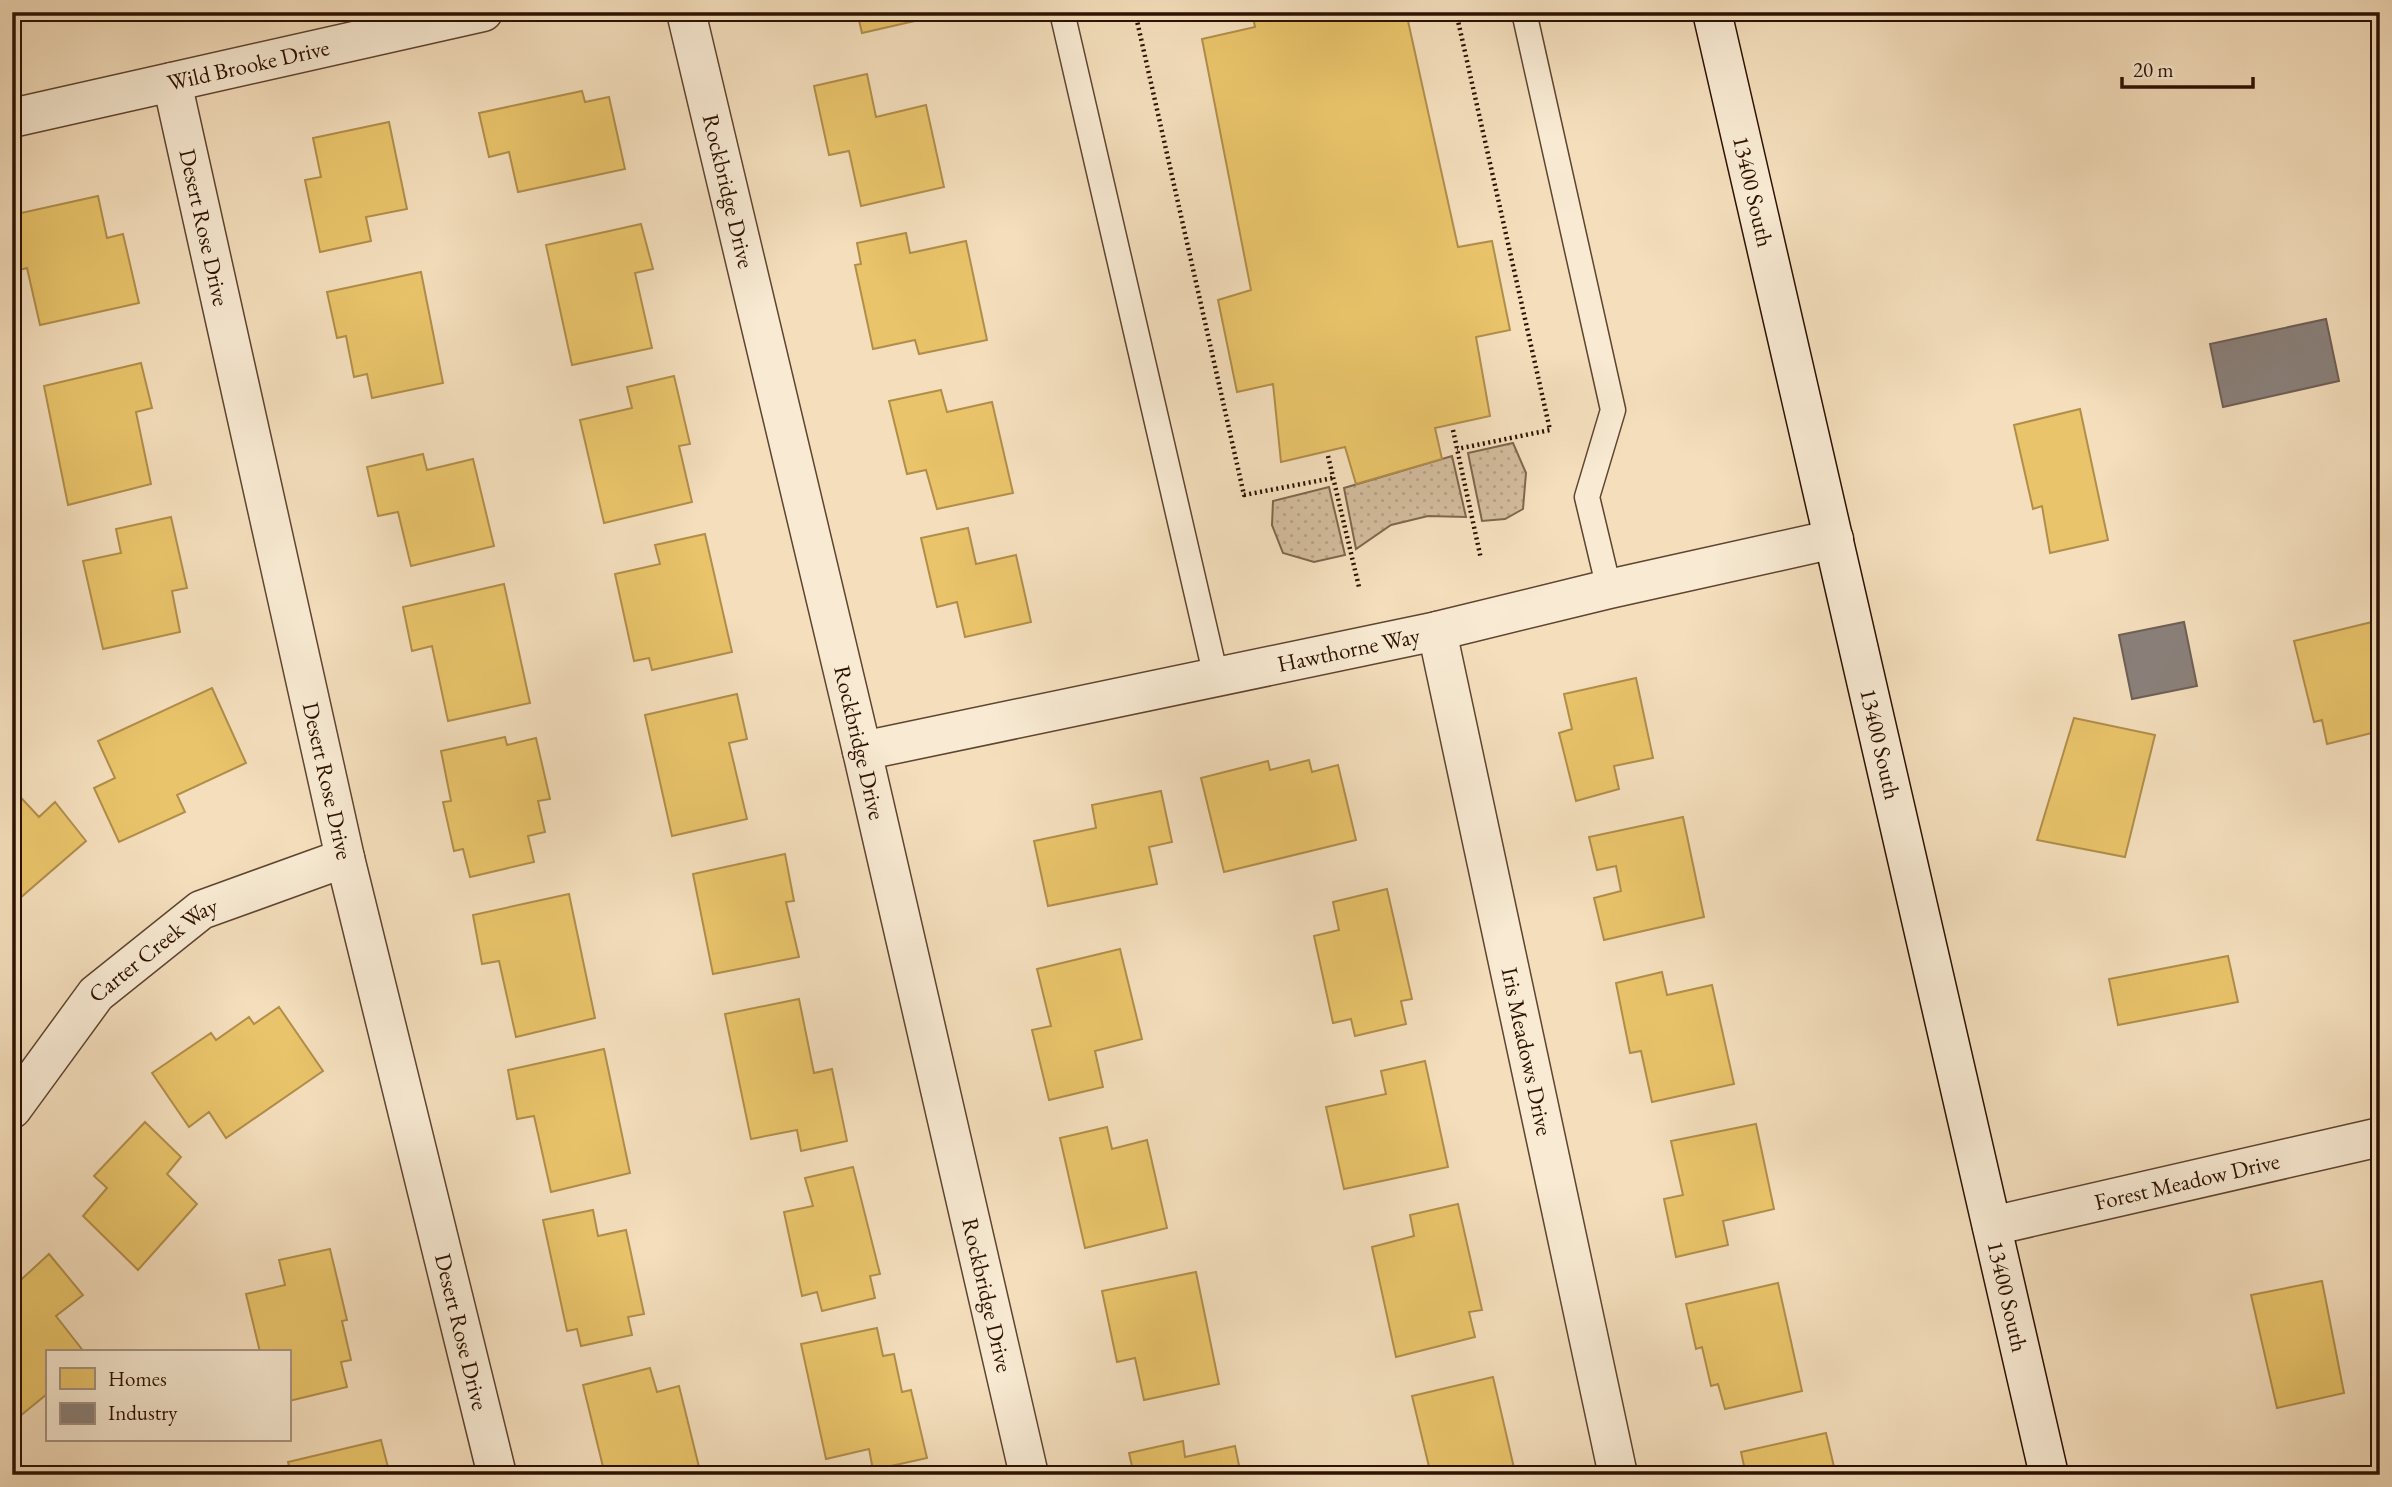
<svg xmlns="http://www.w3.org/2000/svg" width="2392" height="1487" viewBox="0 0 2392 1487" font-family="'EB Garamond',serif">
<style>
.garden{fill:url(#garden-dots);stroke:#80664e;stroke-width:2}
.homes{fill:#e9c46a;stroke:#b18e4a;stroke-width:2}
.industry{fill:#8a817c;stroke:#6e5f57;stroke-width:2}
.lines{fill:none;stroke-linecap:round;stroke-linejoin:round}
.lane-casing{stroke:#5f442f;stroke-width:27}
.street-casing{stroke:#5f442f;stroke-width:41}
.secondary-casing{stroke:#2d1100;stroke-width:41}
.path{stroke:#2d1100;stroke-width:4.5;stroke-dasharray:2 3.5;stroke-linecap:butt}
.lane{stroke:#f8ead3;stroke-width:24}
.street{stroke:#f8ead3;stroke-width:38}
.secondary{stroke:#f8ead3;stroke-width:38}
.labels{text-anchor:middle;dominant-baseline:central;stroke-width:7;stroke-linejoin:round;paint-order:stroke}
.street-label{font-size:23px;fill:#2d1100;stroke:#f8ead3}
</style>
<defs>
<pattern id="garden-dots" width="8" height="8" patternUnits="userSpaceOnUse" patternTransform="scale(1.75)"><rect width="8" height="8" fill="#d2bb9c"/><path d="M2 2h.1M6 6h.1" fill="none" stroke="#b5a085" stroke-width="1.8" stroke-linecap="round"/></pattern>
</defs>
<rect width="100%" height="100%" fill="#f4debc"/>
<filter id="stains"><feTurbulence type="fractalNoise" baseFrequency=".00286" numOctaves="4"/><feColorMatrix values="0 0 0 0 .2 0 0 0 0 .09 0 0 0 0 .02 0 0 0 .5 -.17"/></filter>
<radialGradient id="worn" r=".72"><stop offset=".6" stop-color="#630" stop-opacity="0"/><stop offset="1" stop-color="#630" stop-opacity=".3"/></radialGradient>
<path class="garden" d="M 1513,443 L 1526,473 L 1523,509 L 1505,519 L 1482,521 L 1468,453 Z
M 1452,456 L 1466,517 L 1428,516 L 1391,525 L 1356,549 L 1344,488 Z
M 1329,487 L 1345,555 L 1314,562 L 1283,553 L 1272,525 L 1273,501 Z"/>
<path class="homes" d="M 857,12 L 940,12 L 941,15 L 862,33 Z
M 1252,12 L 1406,12 L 1458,247 L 1492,241 L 1510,330 L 1476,337 L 1490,416 L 1435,428 L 1442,459 L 1356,484 L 1345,447 L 1281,462 L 1273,384 L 1237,392 L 1218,300 L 1251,290 L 1202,39 L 1255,27 Z
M 867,74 L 876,117 L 926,105 L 944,187 L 861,206 L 849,151 L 829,155 L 814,86 Z
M 582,91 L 585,102 L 609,97 L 625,169 L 518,192 L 509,152 L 489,157 L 479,113 Z
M 389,122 L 407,209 L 366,217 L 371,241 L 320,252 L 305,180 L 321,177 L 313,138 Z
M 98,196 L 107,238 L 123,234 L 139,303 L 40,325 L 27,268 L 12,272 L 12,215 Z
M 641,224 L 653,269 L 635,273 L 652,348 L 572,365 L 546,245 Z
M 906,233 L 910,253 L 966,241 L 987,340 L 919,354 L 915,340 L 873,349 L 855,265 L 861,264 L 857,243 Z
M 421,272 L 443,383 L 372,398 L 367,374 L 354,377 L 346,336 L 337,338 L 327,292 Z
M 141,363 L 152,408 L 136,412 L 151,484 L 68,505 L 44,386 Z
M 674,376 L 690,444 L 679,446 L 692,502 L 604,523 L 580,420 L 632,408 L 627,387 Z
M 941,390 L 947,412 L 992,402 L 1013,493 L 937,509 L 926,470 L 907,474 L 889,401 Z
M 2080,409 L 2108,540 L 2050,553 L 2042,506 L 2033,509 L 2014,425 Z
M 423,454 L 427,470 L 473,459 L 494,546 L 411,566 L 398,512 L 378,516 L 367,467 Z
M 171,517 L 187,588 L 172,591 L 180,632 L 103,649 L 83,561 L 121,553 L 116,529 Z
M 968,528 L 976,564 L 1016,555 L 1031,622 L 965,637 L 957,602 L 937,607 L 921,538 Z
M 705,534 L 732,652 L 652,670 L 649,658 L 634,661 L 615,574 L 660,564 L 655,545 Z
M 504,584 L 530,703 L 448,721 L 432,646 L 412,651 L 403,607 Z
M 2376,621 L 2380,633 L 2380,701 L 2374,703 L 2380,731 L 2327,744 L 2322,720 L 2314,722 L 2294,641 Z
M 1636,678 L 1653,758 L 1614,766 L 1619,789 L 1576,801 L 1559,733 L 1572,729 L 1564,694 Z
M 212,688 L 246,763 L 177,795 L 185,812 L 119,842 L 94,788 L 115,778 L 98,741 Z
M 737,694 L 747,739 L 729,743 L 747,819 L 672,836 L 645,715 Z
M 2074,718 L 2155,735 L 2125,857 L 2037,840 Z
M 505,737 L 507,745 L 536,738 L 550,799 L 538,801 L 545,832 L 528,836 L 534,862 L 470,877 L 463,849 L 454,851 L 443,802 L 451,801 L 441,751 Z
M 1309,760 L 1312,772 L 1338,765 L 1356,840 L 1224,872 L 1201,778 L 1268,761 L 1270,770 Z
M 12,788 L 39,817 L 55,802 L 86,841 L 12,905 Z
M 1161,791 L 1172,842 L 1149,847 L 1157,884 L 1048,906 L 1034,841 L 1096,828 L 1092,805 Z
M 1683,817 L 1704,917 L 1604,940 L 1594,898 L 1621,891 L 1616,866 L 1597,870 L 1589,837 Z
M 785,854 L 794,901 L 786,902 L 799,957 L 713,974 L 693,874 Z
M 1387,889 L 1412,999 L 1401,1001 L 1406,1024 L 1355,1036 L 1351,1019 L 1333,1023 L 1314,936 L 1339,930 L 1333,902 Z
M 569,894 L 595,1018 L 516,1037 L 499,961 L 482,964 L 473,915 Z
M 1120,949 L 1142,1039 L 1095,1051 L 1103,1087 L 1049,1100 L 1032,1030 L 1051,1026 L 1037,969 Z
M 2228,956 L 2238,1002 L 2118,1025 L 2109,979 Z
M 1662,972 L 1667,995 L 1712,985 L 1734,1084 L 1652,1102 L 1641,1051 L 1630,1053 L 1616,983 Z
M 799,999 L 814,1073 L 832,1069 L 847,1141 L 801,1151 L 797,1130 L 751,1139 L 725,1014 Z
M 279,1007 L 323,1071 L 226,1138 L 209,1112 L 189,1127 L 152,1073 L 211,1033 L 216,1040 L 249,1017 L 254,1024 Z
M 604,1049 L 630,1173 L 551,1192 L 534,1116 L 517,1119 L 508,1070 Z
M 1425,1061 L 1448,1167 L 1344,1189 L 1326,1107 L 1386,1094 L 1381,1071 Z
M 145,1122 L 181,1157 L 167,1174 L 197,1204 L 138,1270 L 83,1216 L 107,1188 L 94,1176 Z
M 1756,1124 L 1774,1209 L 1723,1221 L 1728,1245 L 1676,1257 L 1664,1199 L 1683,1195 L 1671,1141 Z
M 1107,1127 L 1112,1149 L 1147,1140 L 1167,1228 L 1085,1248 L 1060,1138 Z
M 853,1167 L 880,1274 L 870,1276 L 875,1298 L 822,1311 L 817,1292 L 802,1296 L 784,1212 L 813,1206 L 805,1178 Z
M 1458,1204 L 1482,1310 L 1469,1312 L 1475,1337 L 1396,1357 L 1372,1247 L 1414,1236 L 1410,1215 Z
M 593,1210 L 598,1236 L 626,1230 L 644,1314 L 628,1317 L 632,1335 L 581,1346 L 577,1329 L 567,1331 L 543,1220 Z
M 330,1249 L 347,1320 L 342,1321 L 351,1360 L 341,1362 L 347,1387 L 289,1401 L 289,1352 L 260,1352 L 246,1294 L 285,1285 L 279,1260 Z
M 49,1254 L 83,1295 L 56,1316 L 84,1352 L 47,1352 L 47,1394 L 14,1421 L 12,1288 Z
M 1196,1272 L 1219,1384 L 1144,1400 L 1135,1358 L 1117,1362 L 1102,1291 Z
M 2322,1281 L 2344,1393 L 2277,1408 L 2251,1295 Z
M 1778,1283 L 1802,1391 L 1725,1409 L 1718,1384 L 1711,1386 L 1702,1347 L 1696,1349 L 1686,1304 Z
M 877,1328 L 883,1356 L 894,1354 L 902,1392 L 911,1390 L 927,1458 L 873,1470 L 869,1449 L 826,1459 L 801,1344 Z
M 650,1368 L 657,1392 L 679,1386 L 701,1475 L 605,1475 L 583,1385 Z
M 1493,1377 L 1514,1468 L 1483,1475 L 1431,1475 L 1412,1396 Z
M 1826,1433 L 1836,1475 L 1746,1475 L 1741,1452 Z
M 381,1440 L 390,1475 L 291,1475 L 288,1462 Z
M 1183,1441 L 1185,1457 L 1235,1446 L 1241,1475 L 1134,1475 L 1129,1453 Z"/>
<path class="industry" d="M 2326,319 L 2339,381 L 2223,407 L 2210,344 Z
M 2184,622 L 2197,686 L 2132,699 L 2119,635 Z"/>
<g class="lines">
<g class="lane-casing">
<path id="lane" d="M 1062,12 L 1216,677
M 1524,12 L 1613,410 L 1587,497 L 1609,589"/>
</g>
<g class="street-casing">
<g id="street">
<path id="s1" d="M 686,12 L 862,751 L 1029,1475"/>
<path id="s2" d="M 172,82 L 345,858 L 497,1475"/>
<path id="s3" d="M 12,118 L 483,12"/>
<path id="s4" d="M 1437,631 L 1618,1475"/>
<path id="s5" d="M 862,751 L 1437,631 L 1609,589 L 1834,539"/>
<path id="s6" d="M 12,1109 L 96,994 L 201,910 L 345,858"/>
<path id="s7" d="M 1992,1226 L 2380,1137"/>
</g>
</g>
<g class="secondary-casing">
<g id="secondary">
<path id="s8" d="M 1712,12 L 2049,1475"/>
</g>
</g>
<path class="path" d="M 1135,12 L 1244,495 L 1333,478
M 1456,12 L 1550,430 L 1457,449
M 1453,430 L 1481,559
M 1328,456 L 1359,587"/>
<use href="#lane" class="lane"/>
<use href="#street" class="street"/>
<use href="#secondary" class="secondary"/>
</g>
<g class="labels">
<g class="street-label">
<text stroke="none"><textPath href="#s3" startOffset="242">Wild Brooke Drive</textPath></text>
<text stroke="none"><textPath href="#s1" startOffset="184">Rockbridge Drive</textPath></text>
<text stroke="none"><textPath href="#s8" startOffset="184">13400 South</textPath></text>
<text stroke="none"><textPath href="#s2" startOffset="149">Desert Rose Drive</textPath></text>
<text stroke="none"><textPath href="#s5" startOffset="497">Hawthorne Way</textPath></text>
<text stroke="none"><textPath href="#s1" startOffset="751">Rockbridge Drive</textPath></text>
<text stroke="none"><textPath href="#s8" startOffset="751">13400 South</textPath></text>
<text stroke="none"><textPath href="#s2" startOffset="716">Desert Rose Drive</textPath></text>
<text stroke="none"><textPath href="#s6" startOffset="215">Carter Creek Way</textPath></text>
<text stroke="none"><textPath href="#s4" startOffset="430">Iris Meadows Drive</textPath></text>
<text stroke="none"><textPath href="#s7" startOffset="200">Forest Meadow Drive</textPath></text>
<text stroke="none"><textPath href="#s1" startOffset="1318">Rockbridge Drive</textPath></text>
<text stroke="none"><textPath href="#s8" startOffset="1318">13400 South</textPath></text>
<text stroke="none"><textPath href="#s2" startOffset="1283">Desert Rose Drive</textPath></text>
</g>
</g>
<rect width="2392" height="1487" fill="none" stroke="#f4debc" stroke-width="42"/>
<rect x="14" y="14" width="2364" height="1459" fill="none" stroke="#2d1100" stroke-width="3.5"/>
<rect x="21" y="21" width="2350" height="1445" fill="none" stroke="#2d1100" stroke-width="2"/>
<rect x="46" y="1350" width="245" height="91" fill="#f8ead3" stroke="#a7937f" stroke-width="2"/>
<rect x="60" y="1368" width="35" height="21" fill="#e9c46a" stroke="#a7937f" stroke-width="2"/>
<text x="108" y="1386" font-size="21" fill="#2d1100">Homes</text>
<rect x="60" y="1403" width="35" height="21" fill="#8a817c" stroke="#a7937f" stroke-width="2"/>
<text x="108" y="1420" font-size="21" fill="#2d1100">Industry</text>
<path d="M2122 77v10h131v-10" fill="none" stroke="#2d1100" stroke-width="3.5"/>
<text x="2133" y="77" font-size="21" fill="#2d1100" stroke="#f8ead3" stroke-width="5" paint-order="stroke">20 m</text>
<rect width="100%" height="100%" filter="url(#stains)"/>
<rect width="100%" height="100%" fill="url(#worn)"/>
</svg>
